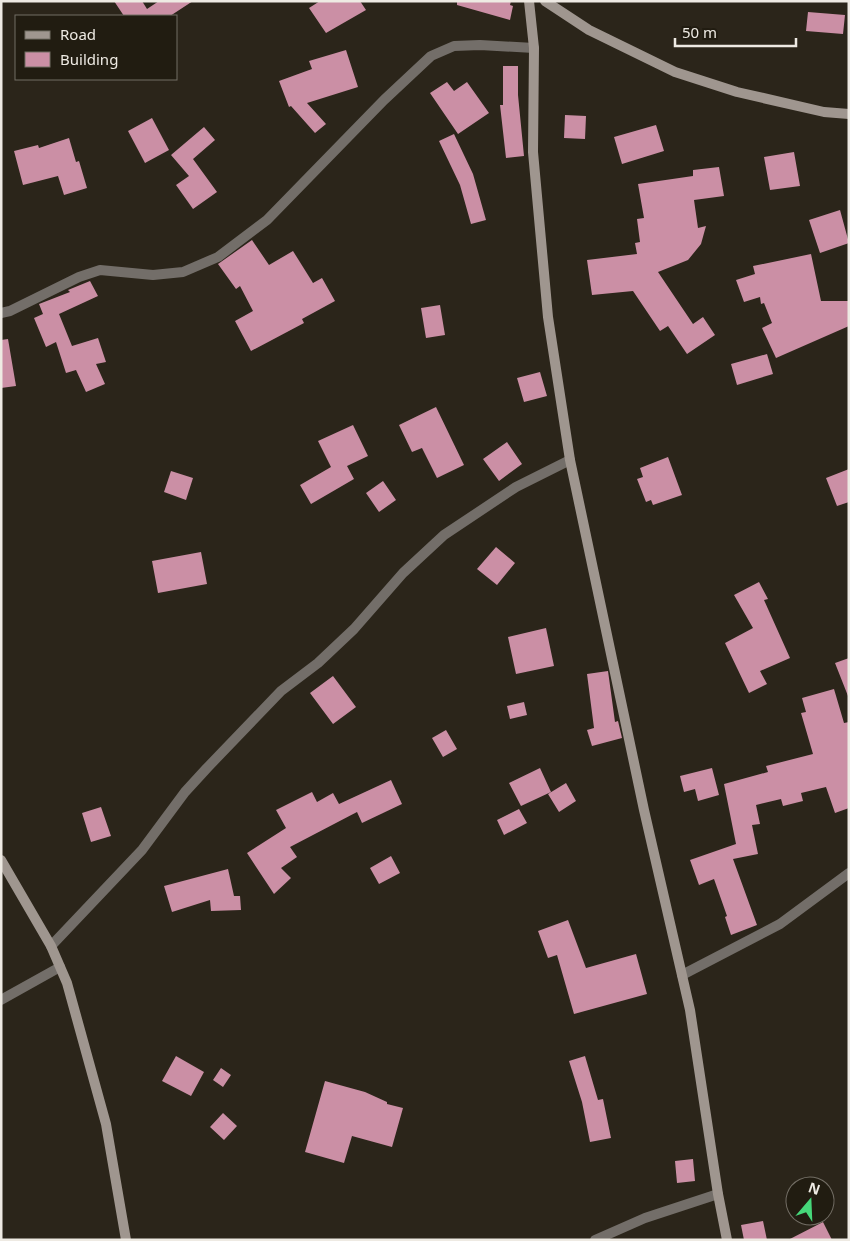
<svg xmlns="http://www.w3.org/2000/svg" width="850" height="1241" viewBox="0 0 850 1241" font-family="'Noto Sans',sans-serif">
<style>
.building{fill:#cb8fa5}
.lines{fill:none;stroke-linecap:round;stroke-linejoin:round}
.street{stroke:#736e69;stroke-width:10}
.secondary{stroke:#9f968f;stroke-width:10}
</style>
<rect width="100%" height="100%" fill="#2b251a"/>
<path class="building" d="M 114,1 L 142,1 L 147,9 L 159,1 L 193,1 L 170,16 L 124,16 Z
M 320,1 L 360,1 L 366,10 L 326,33 L 309,8 Z
M 457,1 L 511,1 L 510,5 L 513,6 L 510,20 L 457,5 Z
M 808,12 L 845,15 L 843,34 L 806,31 Z
M 346,50 L 358,87 L 307,103 L 326,124 L 315,133 L 291,106 L 289,107 L 279,81 L 312,69 L 309,61 Z
M 503,66 L 518,66 L 518,95 L 524,156 L 506,158 L 500,105 L 503,105 Z
M 447,82 L 454,91 L 467,82 L 489,113 L 458,134 L 430,93 Z
M 565,115 L 586,116 L 585,139 L 564,138 Z
M 152,118 L 169,150 L 145,163 L 128,131 Z
M 656,125 L 664,151 L 622,164 L 614,137 Z
M 204,127 L 215,140 L 193,159 L 217,192 L 193,209 L 176,185 L 189,176 L 171,155 Z
M 454,134 L 473,174 L 486,220 L 471,224 L 460,185 L 439,141 Z
M 69,138 L 76,162 L 79,161 L 87,188 L 64,195 L 58,176 L 23,185 L 14,151 L 38,145 L 39,148 Z
M 794,152 L 800,186 L 770,190 L 764,157 Z
M 719,167 L 724,196 L 694,200 L 698,228 L 706,226 L 701,244 L 688,260 L 658,272 L 693,324 L 703,317 L 715,335 L 687,354 L 668,326 L 660,331 L 633,291 L 592,295 L 587,260 L 637,254 L 635,243 L 640,242 L 637,219 L 644,218 L 638,184 L 693,176 L 693,170 Z
M 840,210 L 849,243 L 820,253 L 809,220 Z
M 252,240 L 269,265 L 293,251 L 313,283 L 322,278 L 335,301 L 302,319 L 304,323 L 251,351 L 235,321 L 253,311 L 240,286 L 236,289 L 218,264 Z
M 811,254 L 821,301 L 849,301 L 849,326 L 776,358 L 762,328 L 772,323 L 764,303 L 761,304 L 760,297 L 744,302 L 736,280 L 755,274 L 753,266 Z
M 90,281 L 98,296 L 59,314 L 72,346 L 98,338 L 106,362 L 96,364 L 105,384 L 86,392 L 76,370 L 66,373 L 56,342 L 46,347 L 34,318 L 43,314 L 39,304 L 70,292 L 68,290 Z
M 440,305 L 445,335 L 426,338 L 421,308 Z
M 8,339 L 16,386 L 1,388 L 1,340 Z
M 767,354 L 773,374 L 737,385 L 731,364 Z
M 540,372 L 547,396 L 524,402 L 517,378 Z
M 436,407 L 464,465 L 437,478 L 422,448 L 412,452 L 399,425 Z
M 353,425 L 368,456 L 347,466 L 354,479 L 311,504 L 300,485 L 331,467 L 318,441 Z
M 507,442 L 522,464 L 499,481 L 483,459 Z
M 668,457 L 682,495 L 653,505 L 651,500 L 646,502 L 637,479 L 643,477 L 640,468 Z
M 849,469 L 849,502 L 837,506 L 826,478 Z
M 171,471 L 193,478 L 186,500 L 164,492 Z
M 383,481 L 396,500 L 379,512 L 366,493 Z
M 496,547 L 515,563 L 497,585 L 477,569 Z
M 201,552 L 207,584 L 158,593 L 152,561 Z
M 759,582 L 768,599 L 764,600 L 790,658 L 760,671 L 767,684 L 749,693 L 725,643 L 753,628 L 734,595 Z
M 546,628 L 554,666 L 516,674 L 508,637 Z
M 849,658 L 849,696 L 848,696 L 835,663 Z
M 608,671 L 615,722 L 618,721 L 622,738 L 592,746 L 587,730 L 594,728 L 587,674 Z
M 333,676 L 356,707 L 333,724 L 310,693 Z
M 834,689 L 844,723 L 849,722 L 849,808 L 835,813 L 826,787 L 801,793 L 803,801 L 783,806 L 781,799 L 756,805 L 760,824 L 752,825 L 758,854 L 733,859 L 757,925 L 731,935 L 725,917 L 727,916 L 714,879 L 699,885 L 690,860 L 736,844 L 724,784 L 768,772 L 766,766 L 813,754 L 801,713 L 806,712 L 802,698 Z
M 524,702 L 527,715 L 510,719 L 507,706 Z
M 446,730 L 457,749 L 443,757 L 432,738 Z
M 540,768 L 551,792 L 521,806 L 509,783 Z
M 712,768 L 719,795 L 698,801 L 695,789 L 684,792 L 680,776 Z
M 391,780 L 402,804 L 362,823 L 357,812 L 290,847 L 297,857 L 281,868 L 291,878 L 274,894 L 247,853 L 286,828 L 276,810 L 312,792 L 317,802 L 333,793 L 339,804 Z
M 566,783 L 576,801 L 559,812 L 548,794 Z
M 101,807 L 111,836 L 91,842 L 82,813 Z
M 519,809 L 527,823 L 504,835 L 497,820 Z
M 391,856 L 400,873 L 379,884 L 370,868 Z
M 228,869 L 234,896 L 240,896 L 241,910 L 211,911 L 210,900 L 172,912 L 164,886 Z
M 568,920 L 586,968 L 636,954 L 647,994 L 574,1014 L 557,955 L 548,958 L 538,931 Z
M 176,1056 L 204,1072 L 191,1096 L 162,1081 Z
M 585,1056 L 598,1100 L 603,1099 L 611,1138 L 590,1142 L 582,1102 L 569,1061 Z
M 221,1068 L 231,1075 L 223,1087 L 213,1080 Z
M 325,1081 L 365,1092 L 387,1102 L 387,1104 L 403,1108 L 392,1147 L 352,1136 L 344,1163 L 305,1152 Z
M 223,1113 L 237,1126 L 224,1140 L 210,1127 Z
M 693,1159 L 695,1181 L 677,1183 L 675,1161 Z
M 763,1221 L 767,1240 L 744,1240 L 741,1225 Z
M 823,1222 L 832,1240 L 788,1240 Z"/>
<g class="lines">
<path class="street" d="M 1,313 L 10,311 L 79,277 L 100,270 L 153,275 L 183,272 L 218,257 L 267,220 L 384,100 L 431,56 L 454,46 L 480,45 L 534,48
M 51,946 L 142,850 L 185,792 L 207,768 L 281,691 L 318,663 L 354,629 L 403,573 L 444,535 L 516,487 L 570,460
M 682,975 L 780,924 L 849,873
M 1,1000 L 60,967
M 595,1240 L 645,1218 L 718,1194"/>
<path class="secondary" d="M 529,1 L 534,48 L 533,152 L 548,317 L 570,460 L 644,810 L 690,1010 L 718,1194 L 727,1240
M 545,1 L 589,30 L 675,72 L 737,92 L 824,112 L 849,114
M 1,860 L 51,946 L 67,983 L 106,1124 L 126,1240"/>
</g>
<rect width="850" height="1241" fill="none" stroke="#eeeae3" stroke-width="5"/>
<rect x="15" y="15" width="162" height="65" fill="#211c11" stroke="#736e65"/>
<rect x="25" y="31" width="25" height="8" fill="#9f968f" stroke="#736e65"/>
<text x="60" y="40" font-size="15" fill="#eeeae3">Road</text>
<rect x="25" y="52" width="25" height="15" fill="#cb8fa5" stroke="#736e65"/>
<text x="60" y="65" font-size="15" fill="#eeeae3">Building</text>
<g transform="translate(810 1201) rotate(19)"><circle r="24" fill="#211c11" stroke="#736e65"/>
<path d="M0-4L9 19L0 12L-9 19Z" fill="#46d77a"/>
<text y="-8" font-size="14" font-weight="bold" text-anchor="middle" fill="#eeeae3">N</text>
</g>
<path d="M675 38v8h121v-8" fill="none" stroke="#eeeae3" stroke-width="2.5"/>
<text x="682" y="38" font-size="15" fill="#eeeae3" stroke="#211c11" stroke-width="4" paint-order="stroke">50 m</text>
</svg>
